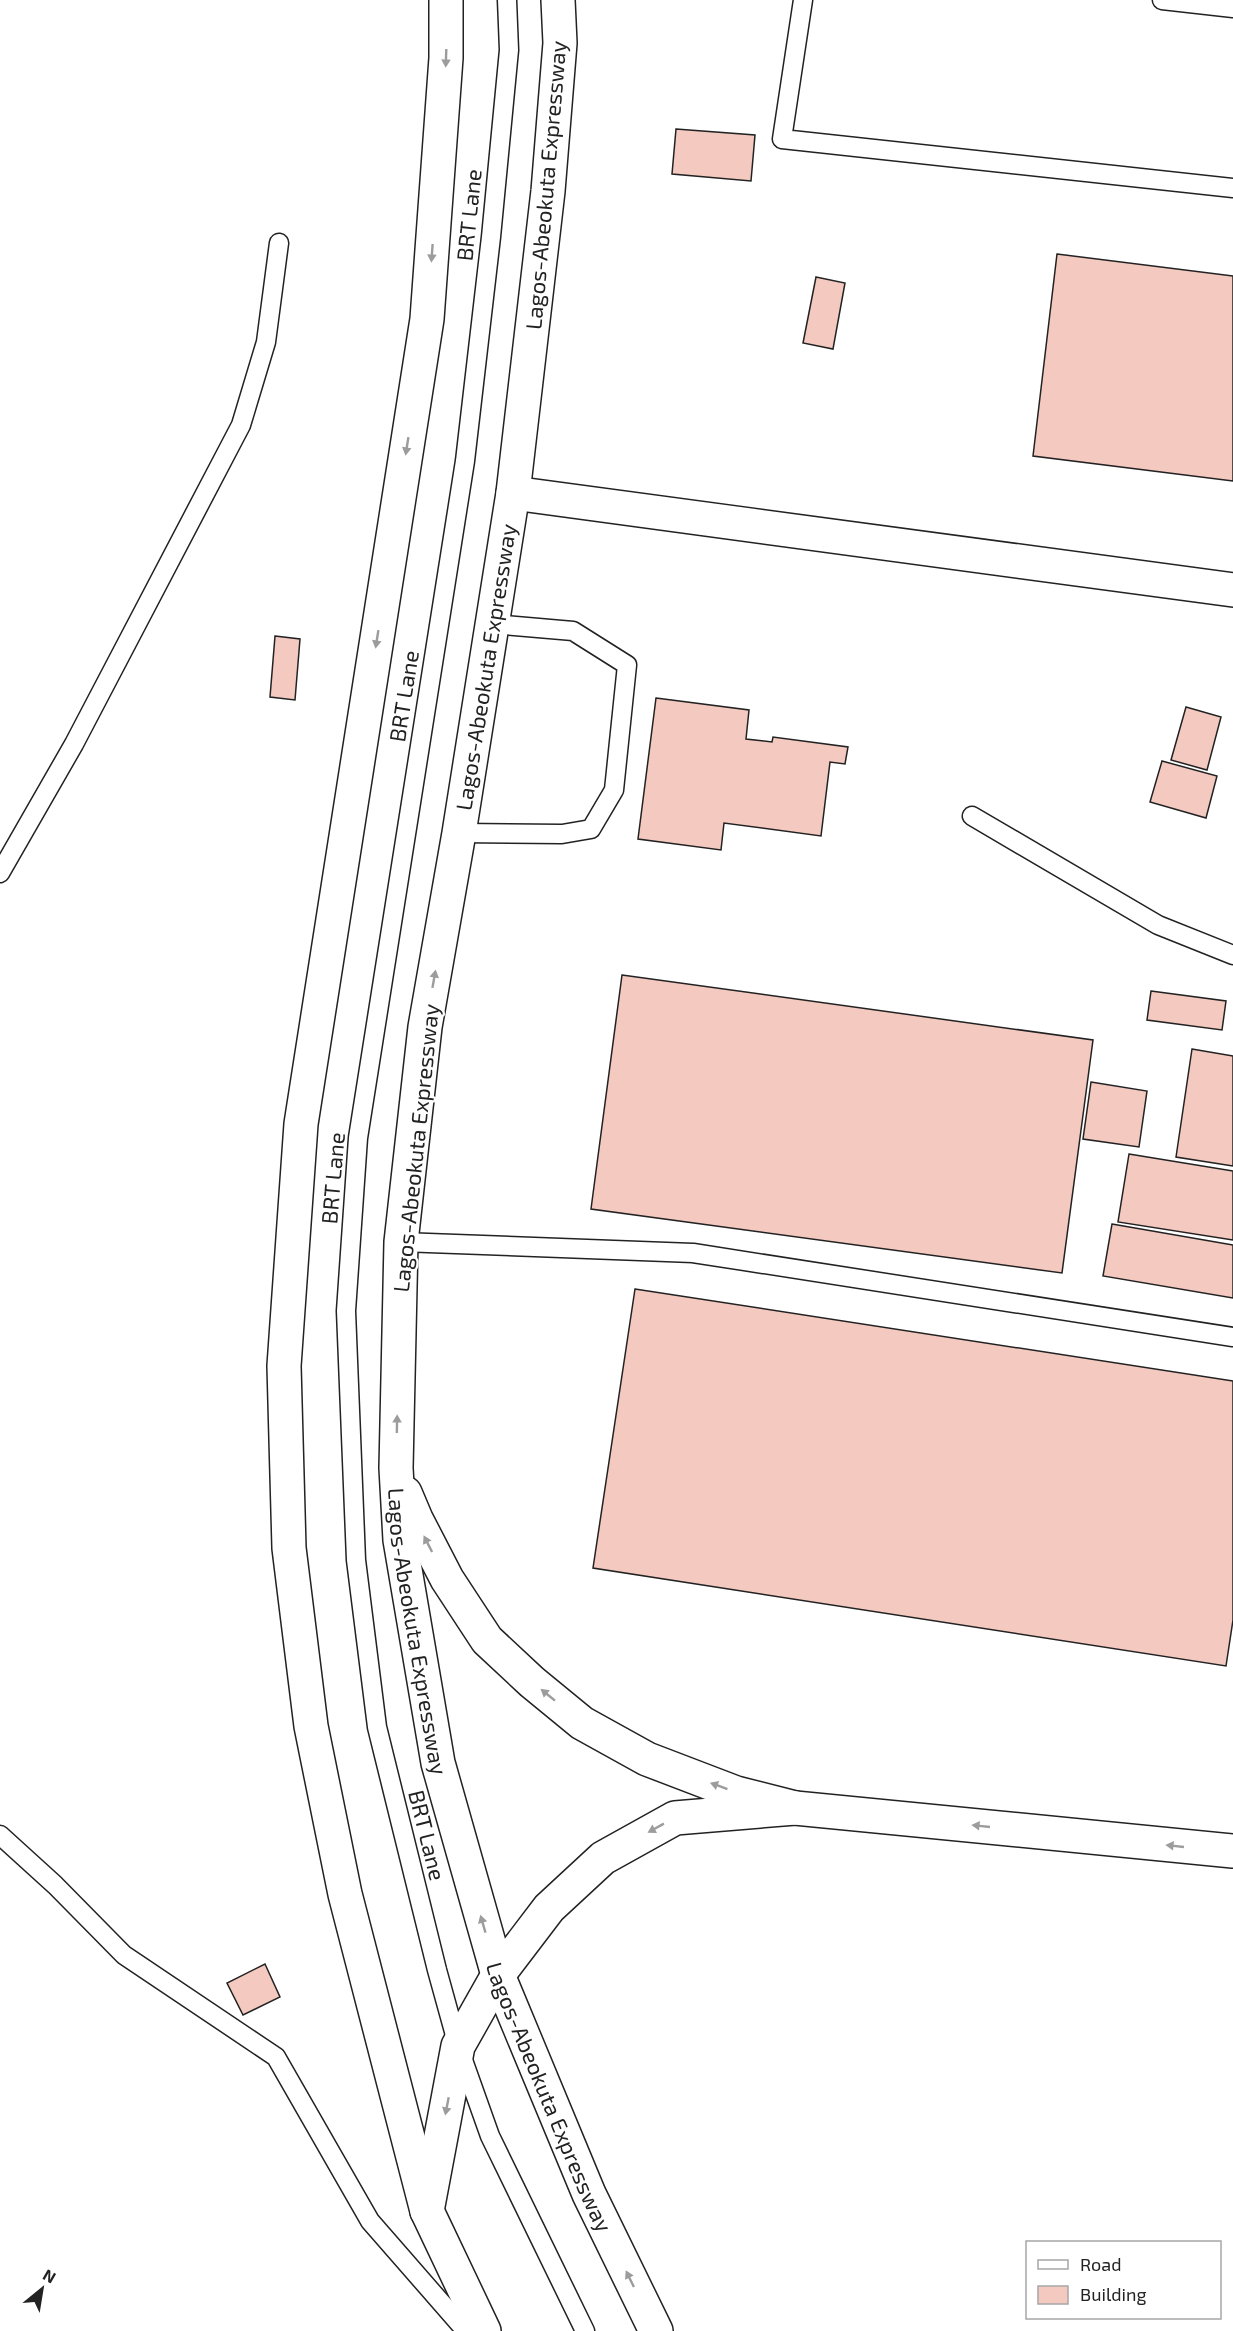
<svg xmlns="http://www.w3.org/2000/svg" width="1233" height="2331" viewBox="0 0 1233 2331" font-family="'Exo 2',sans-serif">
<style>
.building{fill:#f3c9c0;stroke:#222;stroke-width:1.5}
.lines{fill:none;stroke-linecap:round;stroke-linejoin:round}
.service-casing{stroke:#222;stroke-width:21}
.minor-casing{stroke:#222;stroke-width:36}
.secondary-casing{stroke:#222;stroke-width:36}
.trunk-casing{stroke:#222;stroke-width:36}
.service{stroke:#fff;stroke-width:18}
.minor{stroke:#fff;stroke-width:33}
.secondary{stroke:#fff;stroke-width:33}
.trunk{stroke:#fff;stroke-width:33}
.oneway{fill:#9c9c9c}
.labels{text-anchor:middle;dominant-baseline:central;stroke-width:4.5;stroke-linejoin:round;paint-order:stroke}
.street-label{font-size:22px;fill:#222;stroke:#fff}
</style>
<rect width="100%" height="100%" fill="#fff"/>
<path class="building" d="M 676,129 L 755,135 L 751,181 L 672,174 Z
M 1057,254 L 1233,276 L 1233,481 L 1033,456 Z
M 816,277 L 845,283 L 833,349 L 803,343 Z
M 275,636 L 300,639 L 295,700 L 270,697 Z
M 656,698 L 749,710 L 746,739 L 772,742 L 773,737 L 848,747 L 845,764 L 830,762 L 821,836 L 724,823 L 721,850 L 638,839 Z
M 1186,707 L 1221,717 L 1207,770 L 1171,760 Z
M 1162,761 L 1217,776 L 1206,818 L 1150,802 Z
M 622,975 L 1093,1040 L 1062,1273 L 591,1209 Z
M 1151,991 L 1226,1001 L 1222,1030 L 1147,1020 Z
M 1192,1049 L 1233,1056 L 1233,1166 L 1176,1157 Z
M 1091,1082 L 1147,1091 L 1139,1147 L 1083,1139 Z
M 1129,1154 L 1233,1171 L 1233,1240 L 1118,1222 Z
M 1112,1224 L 1233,1245 L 1233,1298 L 1103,1276 Z
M 635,1289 L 1233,1381 L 1233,1620 L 1226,1666 L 593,1568 Z
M 265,1964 L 280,1997 L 243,2015 L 227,1983 Z"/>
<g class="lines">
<g class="service-casing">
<path id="service" d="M 507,0 L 509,50 L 491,237 L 465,461 L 358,1138 L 346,1311 L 356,1560 L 377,1727 L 437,1970 L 458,2046 L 490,2136 L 585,2331
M 803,0 L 782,139 L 1233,188
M 1162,0 L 1233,8
M 972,816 L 1158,925 L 1233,955
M 459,833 L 562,834 L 591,829 L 614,790 L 627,665 L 573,631 L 492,624
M 0,873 L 74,744 L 241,425 L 266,342 L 279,243
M 401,1242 L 693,1253 L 1233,1337
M 0,1835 L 55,1885 L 124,1955 L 276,2057 L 370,2221 L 466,2331"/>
</g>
<g class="minor-casing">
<path id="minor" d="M 513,493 L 1233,590"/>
</g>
<g class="secondary-casing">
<path id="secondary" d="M 427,2211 L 458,2046 L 498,1975 L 549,1908 L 603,1858 L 675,1818 L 795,1808 L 1233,1851"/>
</g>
<g class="trunk-casing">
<g id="trunk">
<path d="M 446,0 L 446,58 L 427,319 L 301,1124 L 284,1366 L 289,1548 L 311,1726 L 345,1894 L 427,2211 L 484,2331"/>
<path id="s1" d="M 558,0 L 560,43 L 548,191 L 513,493 L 459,833 L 425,1027 L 401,1242 L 396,1468 L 400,1540 L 438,1763 L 498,1975 L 589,2194 L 656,2331"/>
<path d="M 405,1493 L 416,1519 L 447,1579 L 487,1640 L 532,1682 L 582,1723 L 647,1759 L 736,1793 L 795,1808"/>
</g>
</g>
<use href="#service" class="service"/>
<use href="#minor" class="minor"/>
<use href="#secondary" class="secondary"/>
<use href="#trunk" class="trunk"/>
</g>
<defs><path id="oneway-solid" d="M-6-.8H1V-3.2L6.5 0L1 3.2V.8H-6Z" transform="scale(1.5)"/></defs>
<g class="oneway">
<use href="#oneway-solid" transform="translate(446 58) rotate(92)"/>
<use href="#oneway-solid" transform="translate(432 253) rotate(94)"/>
<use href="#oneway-solid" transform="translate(407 446) rotate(99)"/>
<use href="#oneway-solid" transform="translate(377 639) rotate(99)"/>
<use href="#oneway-solid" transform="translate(434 979) rotate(-80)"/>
<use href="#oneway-solid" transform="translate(397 1424) rotate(-89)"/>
<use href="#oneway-solid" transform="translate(428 1544) rotate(-117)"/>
<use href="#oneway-solid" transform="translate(548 1695) rotate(-141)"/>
<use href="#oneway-solid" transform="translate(719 1786) rotate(-160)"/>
<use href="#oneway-solid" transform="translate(981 1826) rotate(-174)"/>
<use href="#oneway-solid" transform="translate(656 1828) rotate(151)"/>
<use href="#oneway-solid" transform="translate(1175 1846) rotate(-174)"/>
<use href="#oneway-solid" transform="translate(483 1924) rotate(-106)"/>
<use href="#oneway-solid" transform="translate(447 2106) rotate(101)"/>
<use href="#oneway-solid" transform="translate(630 2279) rotate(-116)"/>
</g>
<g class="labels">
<g class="street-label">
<text transform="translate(545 185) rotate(-85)">Lagos-Abeokuta Expressway</text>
<text transform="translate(468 215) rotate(-84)">BRT Lane</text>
<text transform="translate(485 667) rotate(-81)">Lagos-Abeokuta Expressway</text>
<text transform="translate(403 696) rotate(-81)">BRT Lane</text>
<text transform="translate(415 1148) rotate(-84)">Lagos-Abeokuta Expressway</text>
<text transform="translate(332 1178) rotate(-85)">BRT Lane</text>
<text stroke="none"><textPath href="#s1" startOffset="1644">Lagos-Abeokuta Expressway</textPath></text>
<text transform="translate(428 1835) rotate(76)">BRT Lane</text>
<text stroke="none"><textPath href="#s1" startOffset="2130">Lagos-Abeokuta Expressway</textPath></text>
</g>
</g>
<rect x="1026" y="2241" width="195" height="78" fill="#ffffff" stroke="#a7a7a7" stroke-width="1.5"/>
<rect x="1038" y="2260" width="30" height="9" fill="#ffffff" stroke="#a7a7a7" stroke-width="1.5"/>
<text x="1080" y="2271" font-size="18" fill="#222222">Road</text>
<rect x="1038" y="2286" width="30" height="18" fill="#f3c9c0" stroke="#a7a7a7" stroke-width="1.5"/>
<text x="1080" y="2301" font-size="18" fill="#222222">Building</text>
<g transform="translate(42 2289) rotate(30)" stroke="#ffffff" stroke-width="4.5" paint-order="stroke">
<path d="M0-4.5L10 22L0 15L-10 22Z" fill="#222222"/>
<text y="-9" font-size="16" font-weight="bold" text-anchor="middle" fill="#222222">N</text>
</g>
</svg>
